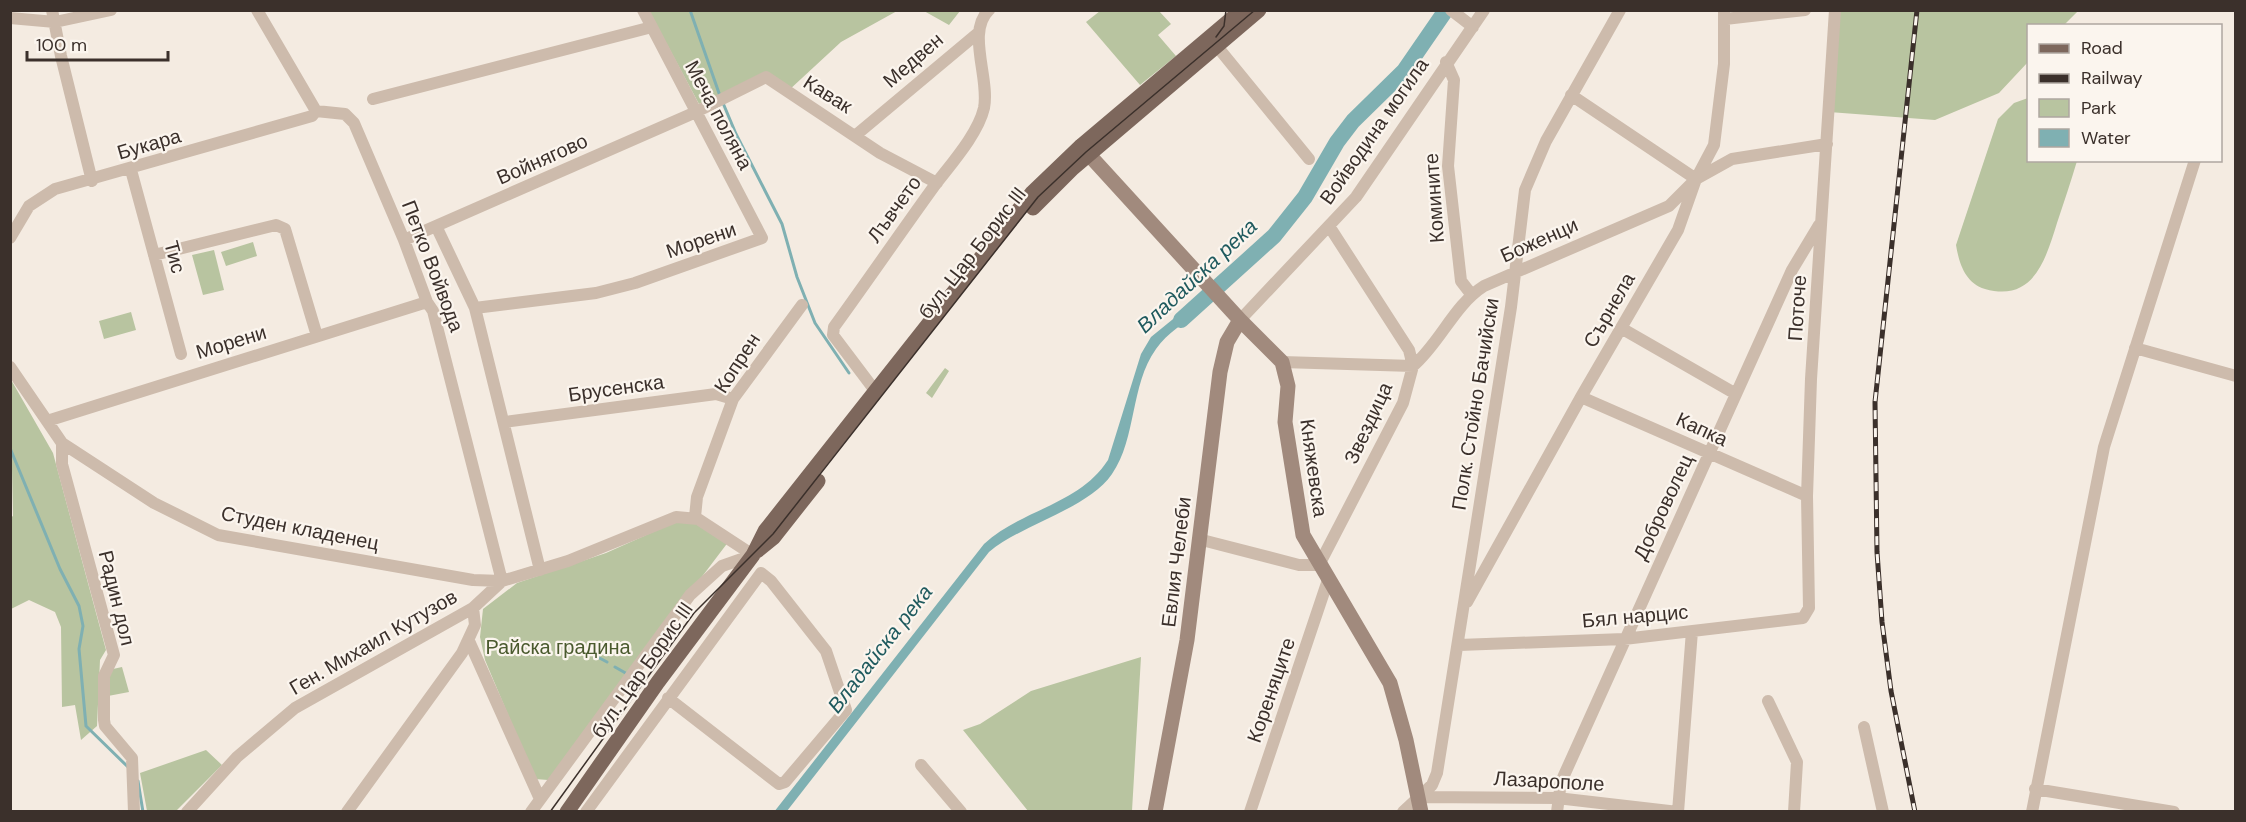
<svg xmlns="http://www.w3.org/2000/svg" width="2246" height="822" viewBox="0 0 2246 822" font-family="'DM Sans',sans-serif">
<style>
.green{fill:#b8c4a0}
.water{fill:#7fb0b2}
.lines{fill:none;stroke-linecap:round;stroke-linejoin:round}
.stream{stroke:#7fb0b2;stroke-width:3}
.river{stroke:#7fb0b2;stroke-width:16}
.street{stroke:#cdbbac;stroke-width:12}
.secondary{stroke:#a18a7d;stroke-width:15}
.primary{stroke:#7d675c;stroke-width:15}
.tram{stroke:#3b302b;stroke-width:1.5}
.rail-casing{stroke:#3b302b;stroke-width:5}
.rail{stroke:#fbf5ee;stroke-width:3;stroke-dasharray:9;stroke-linecap:butt}
.labels{text-anchor:middle;dominant-baseline:central;stroke-width:4.5;stroke-linejoin:round;paint-order:stroke}
.street-label{font-size:20px;fill:#3b302b;stroke:#fbf5ee}
.park-label{font-size:20px;fill:#4a5a2e;stroke:#fbf5ee}
.water-label{font-size:21px;font-style:italic;fill:#1f5a5e;stroke:#fbf5ee}
</style>
<rect width="100%" height="100%" fill="#f4ebe1"/>
<path class="green" d="M 649,11 L 897,11 L 841,42 L 788,91 L 763,75 L 699,104 Z
M 924,11 L 960,11 L 949,25 Z
M 1100,11 L 1159,11 L 1171,24 L 1158,35 L 1176,56 L 1140,85 L 1086,22 Z
M 1835,11 L 2078,11 L 2064,25 L 2028,26 L 2028,62 L 1999,93 L 1935,120 L 1829,112 Z
M 2028,98 L 2028,160 L 2077,161 C 2071,181 2064,202 2057,223 C 2046,258 2034,303 1985,289 C 1965,283 1959,263 1956,245 L 1998,119 L 2014,103 Z
M 253,242 L 257,256 L 226,266 L 221,252 Z
M 214,250 L 224,290 L 203,295 L 192,255 Z
M 131,312 L 136,330 L 104,339 L 99,321 Z
M 945,368 L 949,371 L 932,398 L 926,393 Z
M 10,378 L 53,453 L 106,650 L 100,660 L 97,726 L 81,740 L 75,705 L 62,707 L 61,627 L 55,612 L 29,600 L 11,609 L 10,518 L 13,516 Z
M 682,519 L 692,521 L 729,541 L 548,780 L 535,779 L 485,660 L 480,637 L 483,609 L 517,583 L 606,553 Z
M 1141,657 L 1132,811 L 1028,811 L 963,730 L 980,724 L 1031,691 Z
M 122,667 L 129,692 L 108,696 L 107,680 L 113,669 Z
M 206,750 L 222,765 L 176,811 L 147,811 L 140,773 Z"/>
<path class="water" d="M 1194,302 L 1201,310 C 1186,322 1167,333 1156,349 C 1130,385 1137,438 1112,474 C 1088,509 1024,523 989,552 L 787,811 L 774,812 L 984,544 C 1022,509 1079,505 1108,460 L 1141,354 L 1151,337 Z"/>
<g class="lines">
<path class="stream" d="M 690,10 L 720,96
M 723,103 L 736,134 L 782,224 L 797,277 L 815,323 L 849,373
M 10,448 L 60,569 L 79,606 L 83,626 L 79,649 L 86,726 L 128,767
M 592,654 L 607,662
M 615,667 L 629,675
M 138,781 L 143,812"/>
<path class="river" d="M 1181,320 L 1274,236 L 1305,197 L 1337,142 L 1353,121 L 1404,71 L 1446,10"/>
<path class="street" d="M 52,10 L 61,56 L 92,181
M 257,10 L 316,111
M 1451,10 L 1473,27
M 10,18 L 55,22 L 111,10
M 1725,19 L 1805,10
M 1211,39 L 1309,159
M 1446,62 L 1454,80 L 1448,166 L 1461,281 L 1471,294
M 1571,95 L 1696,179
M 373,99 L 652,27
M 316,111 L 345,114 L 354,123 L 404,240 L 427,302 L 433,311 L 502,581
M 856,135 L 978,33
M 131,170 L 181,354
M 437,228 L 475,308 L 540,570
M 10,238 L 29,206 L 55,189 L 312,116 L 316,111
M 404,240 L 696,112 L 766,77 L 880,153 L 937,183
M 154,255 L 276,225 L 285,229 L 317,336
M 475,308 L 596,293 L 635,283 L 762,238 L 643,10
M 1240,320 L 1356,197 L 1484,10
M 1621,328 L 1736,394
M 2135,348 L 2236,376
M 1282,362 L 1413,366 C 1440,343 1454,305 1484,286 L 1669,206 L 1696,179 L 1732,159 L 1827,144
M 10,367 L 62,443 L 154,503 L 218,535 L 473,580 L 502,581 L 568,561 L 676,517 L 698,519 L 753,555
M 876,392 L 833,335 L 834,327 C 868,280 901,232 935,185 C 951,164 978,134 984,108 C 990,78 966,32 989,10
M 1581,397 L 1807,496
M 47,421 L 427,302
M 504,422 L 716,394 L 733,399
M 62,443 L 62,464 L 114,655 L 104,676 L 104,720 L 105,726 L 132,758 L 134,812
M 695,517 L 697,497 L 733,399 L 802,305
M 1202,540 L 1299,565 L 1319,565 L 1403,403 L 1413,366 L 1409,350 L 1329,226
M 1467,602 L 1581,397 L 1678,230 L 1696,179 L 1714,145 L 1724,64 L 1724,10
M 469,641 L 540,799
M 1459,645 L 1624,639 L 1803,618 L 1809,608 L 1807,496 L 1811,379 L 1835,10
M 668,698 L 779,784 L 785,782 L 846,710 L 826,651 L 771,581 L 761,573
M 1768,701 L 1797,762 L 1794,812
M 1864,727 L 1883,812
M 921,765 L 961,812
M 2035,789 L 2174,812
M 1418,797 L 1557,798 L 1678,812
M 187,812 L 237,757 L 295,708 L 473,608 L 502,581
M 347,812 L 462,653 L 475,625 L 473,608
M 531,812 L 690,595 L 722,566 L 753,555
M 586,812 L 761,573
M 1250,812 L 1328,580
M 1403,812 L 1432,785 L 1437,773 L 1511,307 L 1525,190 L 1546,141 L 1620,10
M 1557,812 L 1561,782 L 1792,270 L 1819,225
M 1678,812 L 1692,631
M 2032,812 L 2104,447 L 2195,160"/>
<path class="secondary" d="M 1081,146 L 1240,320 L 1282,362 L 1288,386 L 1285,422 L 1303,535 L 1390,683 L 1406,740 L 1421,812
M 1155,812 L 1187,640 L 1220,372 L 1227,342 L 1240,320"/>
<path class="primary" d="M 1033,208 L 1073,168 L 1259,10
M 757,551 L 773,538 L 818,481
M 567,812 L 658,682 L 753,555 L 765,531 L 1032,193 L 1081,146 L 1242,10"/>
<path class="tram" d="M 1216,37 L 1224,26 L 1226,10
M 550,812 L 694,613 L 773,534 L 1038,197 L 1086,152 L 1255,10"/>
<g class="rail-casing">
<path id="rail" d="M 1915,812 L 1891,691 L 1882,622 L 1877,552 L 1875,402 L 1917,10"/>
</g>
<use href="#rail" class="rail"/>
</g>
<g class="labels">
<g class="street-label">
<text transform="translate(913 60) rotate(-41)">Медвен</text>
<text transform="translate(828 94) rotate(32)">Кавак</text>
<text transform="translate(719 115) rotate(62)">Меча поляна</text>
<text transform="translate(1374 131) rotate(-55)">Войводина могила</text>
<text transform="translate(149 144) rotate(-16)">Букара</text>
<text transform="translate(542 159) rotate(-24)">Войнягово</text>
<text transform="translate(1434 198) rotate(-94)">Комините</text>
<text transform="translate(894 209) rotate(-54)">Лъвчето</text>
<text transform="translate(701 240) rotate(-19)">Морени</text>
<text transform="translate(1539 240) rotate(-24)">Боженци</text>
<text transform="translate(972 253) rotate(-52)">бул. Цар Борис III</text>
<text transform="translate(175 257) rotate(75)">Тис</text>
<text transform="translate(433 266) rotate(69)">Петко Войвода</text>
<text transform="translate(1797 308) rotate(-86)">Поточе</text>
<text transform="translate(1609 310) rotate(-60)">Сърнела</text>
<text transform="translate(231 342) rotate(-17)">Морени</text>
<text transform="translate(737 363) rotate(-57)">Копрен</text>
<text transform="translate(616 388) rotate(-8)">Брусенска</text>
<text transform="translate(1475 404) rotate(-81)">Полк. Стойно Бачийски</text>
<text transform="translate(1368 423) rotate(-65)">Звездица</text>
<text transform="translate(1702 429) rotate(25)">Капка</text>
<text transform="translate(1314 468) rotate(82)">Княжевска</text>
<text transform="translate(1663 507) rotate(-65)">Доброволец</text>
<text transform="translate(300 528) rotate(11)">Студен кладенец</text>
<text transform="translate(1176 562) rotate(-83)">Евлия Челеби</text>
<text transform="translate(117 598) rotate(76)">Радин дол</text>
<text transform="translate(1635 616) rotate(-5)">Бял нарцис</text>
<text transform="translate(373 642) rotate(-30)">Ген. Михаил Кутузов</text>
<text transform="translate(642 670) rotate(-55)">бул. Цар Борис III</text>
<text transform="translate(1271 690) rotate(-71)">Кореняците</text>
<text transform="translate(1549 781) rotate(3)">Лазарополе</text>
</g>
<g class="park-label">
<text x="558" y="647">Райска градина</text>
</g>
<g class="water-label">
<text transform="translate(1197 276) rotate(-43)">Владайска река</text>
<text transform="translate(880 649) rotate(-52)">Владайска река</text>
</g>
</g>
<rect width="2246" height="822" fill="none" stroke="#3b302b" stroke-width="24"/>
<rect x="2027" y="24" width="195" height="138" fill="#fbf5ee" stroke="#aea6a0" stroke-width="1.5"/>
<rect x="2039" y="44" width="30" height="9" fill="#7d675c" stroke="#aea6a0" stroke-width="1.5"/>
<text x="2081" y="54" font-size="18" fill="#3b302b">Road</text>
<rect x="2039" y="74" width="30" height="9" fill="#3b302b" stroke="#aea6a0" stroke-width="1.5"/>
<text x="2081" y="84" font-size="18" fill="#3b302b">Railway</text>
<rect x="2039" y="99" width="30" height="18" fill="#b8c4a0" stroke="#aea6a0" stroke-width="1.5"/>
<text x="2081" y="114" font-size="18" fill="#3b302b">Park</text>
<rect x="2039" y="129" width="30" height="18" fill="#7fb0b2" stroke="#aea6a0" stroke-width="1.5"/>
<text x="2081" y="144" font-size="18" fill="#3b302b">Water</text>
<path d="M27 51v9h141v-9" fill="none" stroke="#3b302b" stroke-width="3"/>
<text x="36" y="51" font-size="18" fill="#3b302b" stroke="#fbf5ee" stroke-width="4.5" paint-order="stroke">100 m</text>
</svg>
